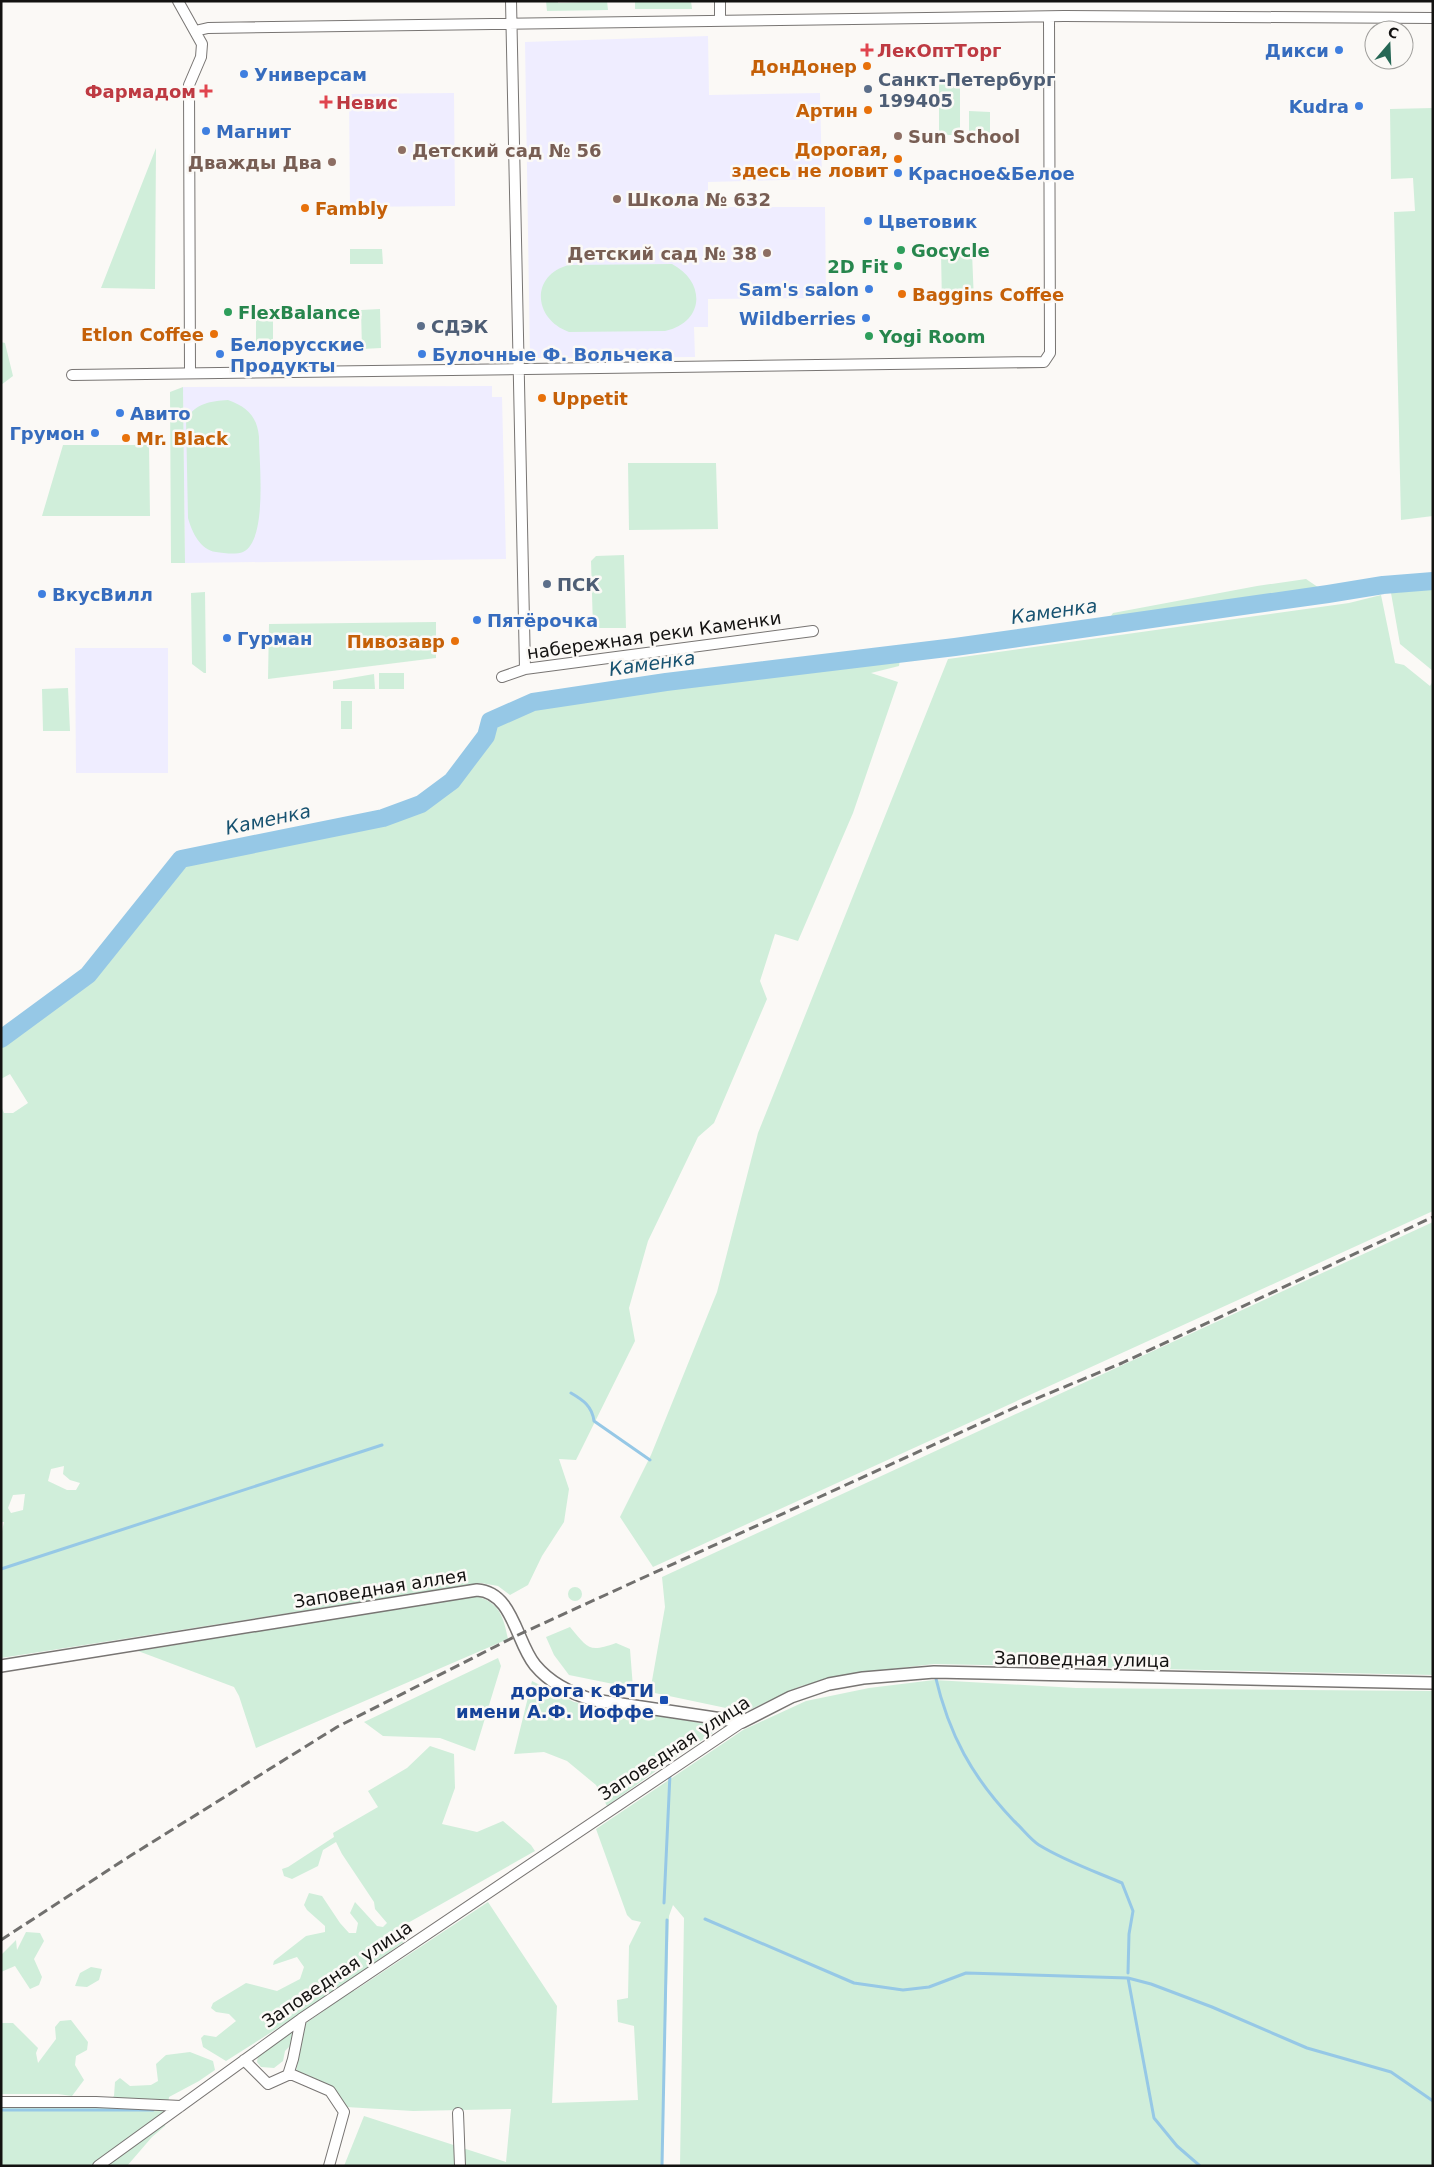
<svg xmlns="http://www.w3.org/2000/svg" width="1434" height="2167" viewBox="0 0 1434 2167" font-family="'DejaVu Sans',sans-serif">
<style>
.education{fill:#efedff}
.green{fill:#d0eeda;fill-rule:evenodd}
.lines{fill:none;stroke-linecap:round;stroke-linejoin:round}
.stream{stroke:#96c8e6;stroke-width:3}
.river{stroke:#96c8e6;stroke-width:18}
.minor-casing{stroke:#787573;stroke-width:12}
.tertiary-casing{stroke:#787573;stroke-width:14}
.minor{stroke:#fff;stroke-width:10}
.tertiary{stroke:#fff;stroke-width:11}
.rail{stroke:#71706e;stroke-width:3;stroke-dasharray:10 5;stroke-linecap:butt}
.health-dot{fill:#e0444e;stroke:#fbf9f6;stroke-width:2}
.shop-dot{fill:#3f7fe0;stroke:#fbf9f6;stroke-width:2}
.food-dot{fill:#e8710a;stroke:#fbf9f6;stroke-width:2}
.service-dot{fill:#5c6f8a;stroke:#fbf9f6;stroke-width:2}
.education-dot{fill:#8d6e63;stroke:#fbf9f6;stroke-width:2}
.leisure-dot{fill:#2e9e5b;stroke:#fbf9f6;stroke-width:2}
.transit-dot{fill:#1a4fb4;stroke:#fbf9f6;stroke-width:2}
.labels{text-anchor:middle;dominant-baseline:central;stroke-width:5;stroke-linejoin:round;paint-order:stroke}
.health-label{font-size:18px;font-weight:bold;fill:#be3a42;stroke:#fbf9f6;text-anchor:start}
.shop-label{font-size:18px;font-weight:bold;fill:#366cbe;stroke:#fbf9f6;text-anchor:start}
.food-label{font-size:18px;font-weight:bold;fill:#c56008;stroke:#fbf9f6;text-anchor:end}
.service-label{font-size:18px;font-weight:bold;fill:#4e5e75;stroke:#fbf9f6;text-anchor:start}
.education-label{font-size:18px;font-weight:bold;fill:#785e54;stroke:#fbf9f6;text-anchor:start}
.leisure-label{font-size:18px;font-weight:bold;fill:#27864d;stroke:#fbf9f6;text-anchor:start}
.street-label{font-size:18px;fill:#131211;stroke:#fbf9f6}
.transit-label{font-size:18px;font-weight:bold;fill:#164399;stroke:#fbf9f6;text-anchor:end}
.water-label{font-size:19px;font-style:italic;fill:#175270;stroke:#fbf9f6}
</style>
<rect width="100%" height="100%" fill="#fbf9f6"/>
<path class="education" d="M 708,36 L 709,95 L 820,93 L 822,179 L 708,182 L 708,207 L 825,207 L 826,298 L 708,299 L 708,327 L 694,327 L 695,357 L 530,358 L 525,42 Z
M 454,93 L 455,206 L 350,207 L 349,94 Z
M 492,386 L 492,397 L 502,397 L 506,559 L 185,563 L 183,387 Z
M 75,648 L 168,648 L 168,773 L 76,773 Z"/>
<path class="green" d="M 546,1 L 558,1 L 558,3 L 607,1 L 608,10 L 547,11 Z
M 635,1 L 691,1 L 692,9 L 635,9 Z
M 939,83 L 960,84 L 960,135 L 939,135 Z
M 1433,108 L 1433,516 L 1401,520 L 1394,212 L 1415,211 L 1413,178 L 1391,179 L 1390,109 Z
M 969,111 L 990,112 L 990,133 L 969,133 Z
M 156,148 L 155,289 L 101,288 Z
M 350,249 L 382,249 L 383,264 L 350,264 Z
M 972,252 L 974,302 L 942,303 L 941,253 Z
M 672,264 C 706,282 705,322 665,331 L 569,332 C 533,319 530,275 569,265 Z
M 380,309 L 381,348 L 362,349 L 361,310 Z
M 256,315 L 273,316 L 273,350 L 256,350 Z
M 1,342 L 5,343 L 13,376 L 1,385 Z
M 183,387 L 185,563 L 171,563 L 170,392 Z
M 228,400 C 247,407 257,416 259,437 C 259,462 268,540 243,552 C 236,555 223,553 216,552 C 200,550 192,532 188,518 L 186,419 C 196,403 211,401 228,400 Z
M 63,445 L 149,445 L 150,516 L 42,516 Z
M 628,463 L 716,463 L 718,529 L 629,530 Z
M 624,555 L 626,628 L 593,628 L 591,561 L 596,556 Z
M 1306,579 L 1328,594 L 1104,626 L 1113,613 L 1257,586 Z
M 1433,589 L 1433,671 L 1400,644 L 1391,593 Z
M 205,592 L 206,673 L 204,673 L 192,664 L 191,593 Z
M 1381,595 L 1395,663 L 1404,665 L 1430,686 L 1433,681 L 1433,1211 L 653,1567 L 620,1517 L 651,1455 L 717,1292 L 758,1133 L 948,659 L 1349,603 Z
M 436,622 L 436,658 L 268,679 L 269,624 Z
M 901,653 L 899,666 L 871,673 L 898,682 L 853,813 L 798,941 L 775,934 L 760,981 L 767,999 L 714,1123 L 698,1137 L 648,1241 L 629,1308 L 635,1341 L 576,1460 L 559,1459 L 569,1489 L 564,1522 L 542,1556 L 528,1585 L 510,1595 L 498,1586 L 481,1583 L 1,1658 L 1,1536 L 4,1522 L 1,1522 L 1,1106 L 4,1113 L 13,1113 L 28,1103 L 10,1074 L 1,1079 L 1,1046 L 90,980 L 180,864 L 355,827 L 425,809 L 452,781 L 486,736 L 490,721 L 533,702 L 666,682 ZM 64,1466 L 63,1474 L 70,1480 L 80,1483 L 76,1490 L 67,1490 L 48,1481 L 51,1469 ZM 25,1494 L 23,1510 L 11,1513 L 8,1508 L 13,1495 Z
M 379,673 L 404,673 L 404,689 L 379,689 Z
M 374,674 L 375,689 L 333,689 L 333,681 Z
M 68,688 L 70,731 L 43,731 L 42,689 Z
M 341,701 L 352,701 L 352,729 L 341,729 Z
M 1433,1222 L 1433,1675 L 934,1664 L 866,1672 L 801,1686 L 745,1712 L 650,1692 L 665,1607 L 662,1577 Z
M568 1594a7 7 0 1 1 14 0a7 7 0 1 1-14 0Z
M 476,1596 C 500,1603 503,1616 508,1639 L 256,1748 L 239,1696 L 234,1687 L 138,1651 Z
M 570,1627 C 588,1648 588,1653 616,1643 L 630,1649 L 633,1688 L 569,1675 L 554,1655 L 546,1637 Z
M 498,1658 L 501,1666 L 475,1751 L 440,1738 L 383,1736 L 364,1722 Z
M 934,1680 L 1076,1688 L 1433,1691 L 1433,2166 L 680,2166 L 684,1918 L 673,1905 L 669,1916 L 662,2166 L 344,2166 L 364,2116 L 506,2162 L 511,2109 L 413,2111 L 346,2107 L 296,2071 L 306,2023 L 325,2010 L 324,2007 L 350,1990 L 354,1991 L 488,1902 L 557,2006 L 552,2103 L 638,2100 L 634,2026 L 618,2022 L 617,2000 L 628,1998 L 629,1946 L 641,1922 L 632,1920 L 627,1915 L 596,1829 L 743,1730 L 806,1701 L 869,1688 Z
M 532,1681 L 574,1702 L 707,1724 L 713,1733 L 667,1763 L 607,1806 L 596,1785 L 567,1761 L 544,1752 L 514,1754 Z
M 430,1746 L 454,1754 L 455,1788 L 442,1824 L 477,1832 L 503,1821 L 531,1845 L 535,1851 L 406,1924 L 408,1939 L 328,1996 L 226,2061 L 203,2047 L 201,2038 L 204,2035 L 216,2037 L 236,2021 L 229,2014 L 216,2012 L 211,2008 L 213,2003 L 246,1983 L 277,1991 L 300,1979 L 304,1967 L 297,1957 L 273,1965 L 274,1961 L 306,1936 L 325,1932 L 325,1926 L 307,1910 L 304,1905 L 309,1893 L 322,1896 L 340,1923 L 349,1933 L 356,1933 L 358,1923 L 350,1913 L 355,1902 L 377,1926 L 383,1927 L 387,1923 L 375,1909 L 374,1902 L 342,1854 L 336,1842 L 323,1850 L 318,1866 L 292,1879 L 284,1876 L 282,1869 L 288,1867 L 334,1837 L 333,1833 L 378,1807 L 368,1791 L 407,1768 Z
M 26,1932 L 40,1933 L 44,1941 L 34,1959 L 42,1977 L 39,1985 L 30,1989 L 15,1966 L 1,1972 L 1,1955 L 16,1940 L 17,1950 Z
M 91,1967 L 102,1969 L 99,1980 L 87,1987 L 75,1986 L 80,1973 Z
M 71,2020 L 88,2042 L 87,2050 L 76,2056 L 75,2065 L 84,2080 L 72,2096 L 58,2094 L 1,2094 L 1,2023 L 13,2023 L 38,2048 L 36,2053 L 38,2063 L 56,2039 L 55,2027 L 60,2021 Z
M 295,2026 L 302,2034 L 285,2051 L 283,2061 L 274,2068 L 261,2067 L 257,2062 L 258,2055 Z
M 190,2052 L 213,2061 L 215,2070 L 199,2081 L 169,2097 L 165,2126 L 152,2137 L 127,2166 L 1,2166 L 1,2103 L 104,2105 L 114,2096 L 115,2082 L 120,2078 L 130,2086 L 151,2085 L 158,2081 L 156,2064 L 166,2055 Z"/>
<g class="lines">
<path class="stream" d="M 571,1393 C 583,1400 592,1406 594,1421 L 650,1460
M 1,1569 L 382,1445
M 935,1675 C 949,1735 972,1777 1014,1821 C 1022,1828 1030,1839 1039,1845 C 1065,1861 1094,1871 1122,1883 L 1133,1911 L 1129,1934 L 1128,1973
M 664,1903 L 670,1774
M 705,1919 L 854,1983 L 903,1990 L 929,1987 L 966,1973 L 1128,1978 L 1151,1984 L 1212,2007 L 1307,2048 L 1391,2072 L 1433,2101
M 1128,1978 L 1154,2118 L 1177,2146 L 1200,2166
M 1,2110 L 153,2110
M 662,2166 L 667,1920"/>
<path class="river" d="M 1,1039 L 88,975 L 181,859 L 383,818 L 421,804 L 452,781 L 486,736 L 490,721 L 533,702 L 666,682 L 955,647 L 1328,594 L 1383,585 L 1433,581"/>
<g class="minor-casing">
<path id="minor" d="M 178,1 L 202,44 L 201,57 L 189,85 L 190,373
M 511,1 L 525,669
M 720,1 L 720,21
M 195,31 L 208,28 L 1064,16 L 1433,18
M 72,375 L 1044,362 L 1050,353 L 1049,17
M 502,677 L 525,669 L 813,631
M 244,2060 L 268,2084 L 288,2075 L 293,2075 L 330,2091 L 344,2112 L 329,2166
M 288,2075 L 293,2059 L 301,2019
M 1,2102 L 96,2102 L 181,2106
M 458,2113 L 460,2166
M 98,2166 L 301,2019 L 742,1722"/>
</g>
<g class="tertiary-casing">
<path id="tertiary" d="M 1,1666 L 477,1590 C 513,1592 516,1642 535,1665 C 550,1683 572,1694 594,1700 L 742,1722 L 791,1697 L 829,1684 L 863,1678 L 934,1672 L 1433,1683"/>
</g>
<use href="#minor" class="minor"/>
<use href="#tertiary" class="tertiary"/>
<path class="rail" d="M 1,1940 L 130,1856 L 337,1727 L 518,1635 L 1016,1407 L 1122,1363 L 1433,1217"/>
</g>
<g class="health-dot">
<path d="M864.5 42.5h5v5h5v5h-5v5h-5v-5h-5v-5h5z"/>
<path d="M203.5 83.5h5v5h5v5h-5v5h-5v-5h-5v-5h5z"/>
<path d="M323.5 94.5h5v5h5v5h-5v5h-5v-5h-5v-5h5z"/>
</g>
<g class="shop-dot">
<circle cx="1339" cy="50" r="5"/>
<circle cx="244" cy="74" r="5"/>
<circle cx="1359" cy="106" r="5"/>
<circle cx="206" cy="131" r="5"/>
<circle cx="898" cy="173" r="5"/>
<circle cx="868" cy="221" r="5"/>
<circle cx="869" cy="289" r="5"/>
<circle cx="866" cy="318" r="5"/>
<circle cx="220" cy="354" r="5"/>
<circle cx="422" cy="354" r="5"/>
<circle cx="120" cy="413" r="5"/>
<circle cx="95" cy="433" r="5"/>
<circle cx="42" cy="594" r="5"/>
<circle cx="477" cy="620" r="5"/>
<circle cx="227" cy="638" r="5"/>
</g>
<g class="food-dot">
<circle cx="867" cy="66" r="5"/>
<circle cx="868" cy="110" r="5"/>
<circle cx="898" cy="159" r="5"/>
<circle cx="305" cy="208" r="5"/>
<circle cx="902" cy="294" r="5"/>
<circle cx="214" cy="334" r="5"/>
<circle cx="542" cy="398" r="5"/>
<circle cx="126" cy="438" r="5"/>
<circle cx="455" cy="641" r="5"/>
</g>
<g class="service-dot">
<circle cx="868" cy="89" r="5"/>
<circle cx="421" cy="326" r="5"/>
<circle cx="547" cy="584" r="5"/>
</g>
<g class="education-dot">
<circle cx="898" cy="136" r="5"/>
<circle cx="402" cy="150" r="5"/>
<circle cx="332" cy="162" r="5"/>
<circle cx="617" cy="199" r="5"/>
<circle cx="767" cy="253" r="5"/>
</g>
<g class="leisure-dot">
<circle cx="901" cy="250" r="5"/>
<circle cx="898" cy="266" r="5"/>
<circle cx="228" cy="312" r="5"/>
<circle cx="869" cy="336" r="5"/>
</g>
<rect class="transit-dot" x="659" y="1695" width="10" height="10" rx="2.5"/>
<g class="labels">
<g class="health-label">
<text x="877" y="50">ЛекОптТорг</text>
<text x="196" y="91" text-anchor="end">Фармадом</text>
<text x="336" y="102">Невис</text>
</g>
<g class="shop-label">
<text x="1329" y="50" text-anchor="end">Дикси</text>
<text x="254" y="74">Универсам</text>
<text x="1349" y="106" text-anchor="end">Kudra</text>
<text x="216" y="131">Магнит</text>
<text x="908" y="173">Красное&amp;Белое</text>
<text x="878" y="221">Цветовик</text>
<text x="859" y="289" text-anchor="end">Sam's salon</text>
<text x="856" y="318" text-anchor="end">Wildberries</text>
<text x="230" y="344">Белорусские<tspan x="230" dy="21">Продукты</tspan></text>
<text x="432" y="354">Булочные Ф. Вольчека</text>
<text x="130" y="413">Авито</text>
<text x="85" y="433" text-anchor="end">Грумон</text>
<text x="52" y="594">ВкусВилл</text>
<text x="487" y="620">Пятёрочка</text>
<text x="237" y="638">Гурман</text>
</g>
<g class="food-label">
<text x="857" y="66">ДонДонер</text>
<text x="858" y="110">Артин</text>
<text x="888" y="149">Дорогая,<tspan x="888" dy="21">здесь не ловит</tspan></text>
<text x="315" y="208" text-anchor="start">Fambly</text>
<text x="912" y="294" text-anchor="start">Baggins Coffee</text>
<text x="204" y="334">Etlon Coffee</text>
<text x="552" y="398" text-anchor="start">Uppetit</text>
<text x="136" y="438" text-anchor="start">Mr. Black</text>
<text x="445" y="641">Пивозавр</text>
</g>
<g class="service-label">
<text x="878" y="79">Санкт-Петербург<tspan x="878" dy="21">199405</tspan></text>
<text x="431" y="326">СДЭК</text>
<text x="557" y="584">ПСК</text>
</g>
<g class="education-label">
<text x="908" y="136">Sun School</text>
<text x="412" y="150">Детский сад № 56</text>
<text x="322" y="162" text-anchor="end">Дважды Два</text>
<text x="627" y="199">Школа № 632</text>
<text x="757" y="253" text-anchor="end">Детский сад № 38</text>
</g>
<g class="leisure-label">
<text x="911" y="250">Gocycle</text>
<text x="888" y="266" text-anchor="end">2D Fit</text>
<text x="238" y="312">FlexBalance</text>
<text x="879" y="336">Yogi Room</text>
</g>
<g class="street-label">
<text transform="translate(654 635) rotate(-8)">набережная реки Каменки</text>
<text transform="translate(380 1588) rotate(-9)">Заповедная аллея</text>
<text transform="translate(1082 1659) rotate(1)">Заповедная улица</text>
<text transform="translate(674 1748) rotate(-33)">Заповедная улица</text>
<text transform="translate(337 1974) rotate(-34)">Заповедная улица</text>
</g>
<g class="transit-label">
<text x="654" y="1690">дорога к ФТИ<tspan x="654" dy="21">имени А.Ф. Иоффе</tspan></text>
</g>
<g class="water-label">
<text transform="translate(1054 611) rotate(-8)">Каменка</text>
<text transform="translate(652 663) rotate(-8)">Каменка</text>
<text transform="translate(268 819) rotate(-12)">Каменка</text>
</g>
</g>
<rect width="1434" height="2167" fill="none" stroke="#131211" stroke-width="5"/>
<g transform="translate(1389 45) rotate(19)"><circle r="24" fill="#fbf9f6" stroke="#9e9d9a"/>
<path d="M0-4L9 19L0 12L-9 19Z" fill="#266755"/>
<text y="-8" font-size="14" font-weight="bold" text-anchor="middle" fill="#131211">С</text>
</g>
</svg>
